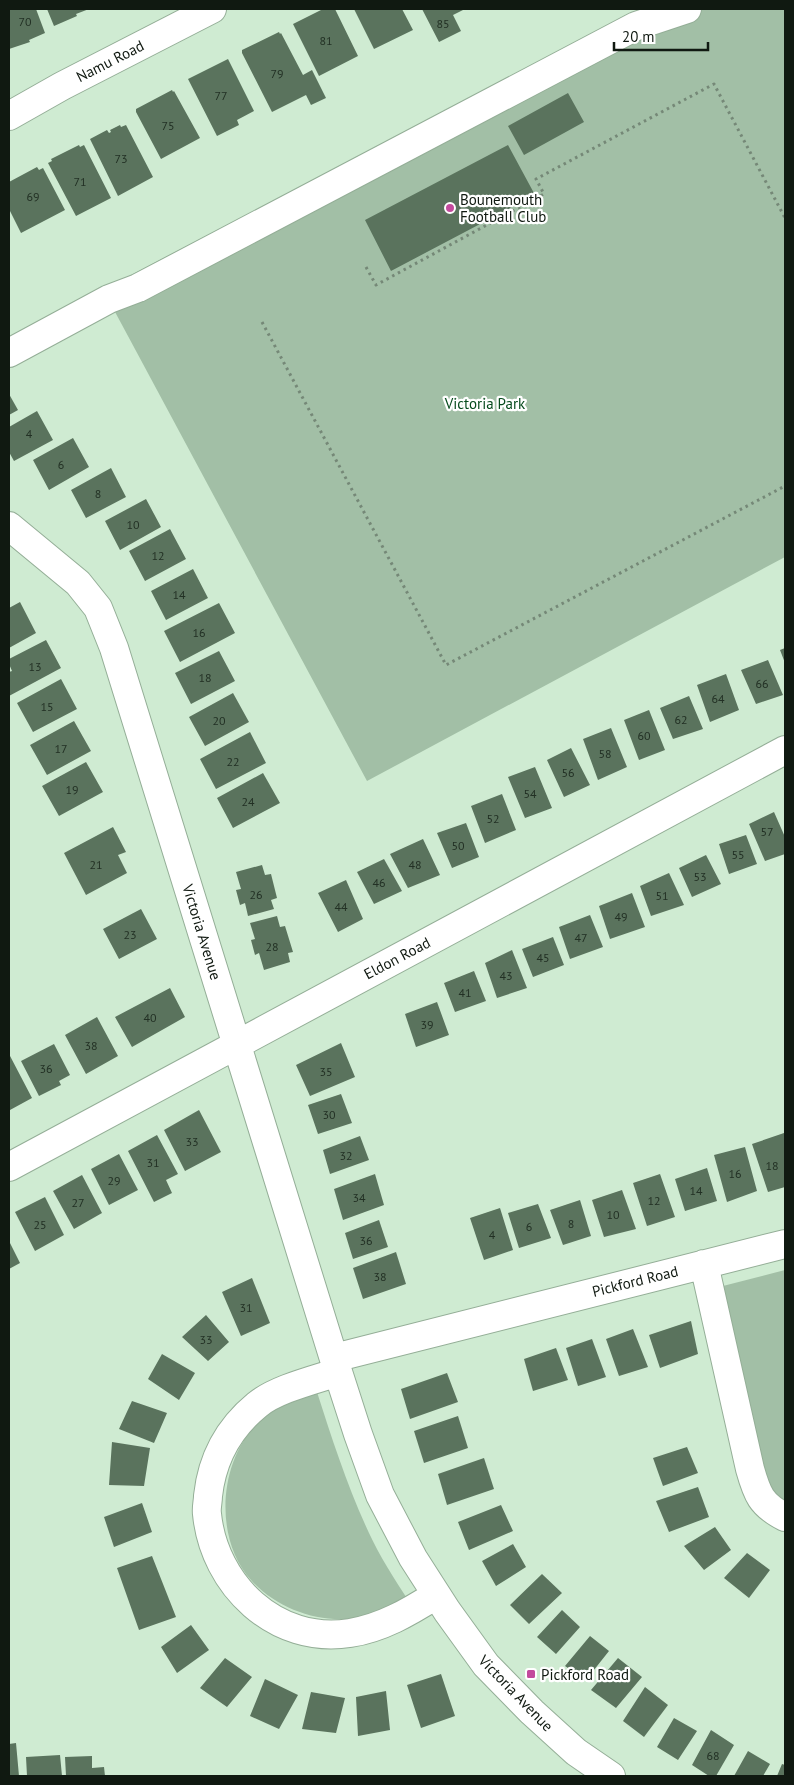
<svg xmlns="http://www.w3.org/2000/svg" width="794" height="1785" viewBox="0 0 794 1785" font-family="'PT Sans',sans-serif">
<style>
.green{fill:#a2bfa6}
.building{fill:#5a735d}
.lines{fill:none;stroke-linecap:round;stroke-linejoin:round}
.minor-casing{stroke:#94ae97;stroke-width:30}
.path{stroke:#758877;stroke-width:3;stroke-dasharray:2.5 4;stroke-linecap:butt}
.minor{stroke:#fff;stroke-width:28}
.poi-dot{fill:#c34a9d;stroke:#fff;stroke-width:2}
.labels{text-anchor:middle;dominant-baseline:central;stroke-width:4.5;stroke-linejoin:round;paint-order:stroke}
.number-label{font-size:12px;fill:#223024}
.street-label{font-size:15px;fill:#101911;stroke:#fff}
.poi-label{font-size:15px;fill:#101911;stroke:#fff;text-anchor:start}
.park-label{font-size:15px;fill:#064b1d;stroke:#fff}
</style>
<rect width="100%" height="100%" fill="#cfebd2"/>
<path class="green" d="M 642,9 L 785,9 L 785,557 L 367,781 L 114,310 L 104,289 Z
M 785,1270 L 785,1503 L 768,1489 L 719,1287 Z
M 317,1392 C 332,1439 348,1488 369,1533 C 380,1557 394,1578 408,1600 C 388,1608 368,1617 346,1619 C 312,1621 274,1606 251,1580 C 212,1537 219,1455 263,1418 C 279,1405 298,1399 317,1392 Z"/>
<path class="building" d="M 9,9 L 36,9 L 45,33 L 29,40 L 30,42 L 9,49 Z
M 47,9 L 89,9 L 76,14 L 77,16 L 54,26 Z
M 323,9 L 335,9 L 358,56 L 319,76 L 293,24 Z
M 354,9 L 402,9 L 413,30 L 374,49 Z
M 422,9 L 465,9 L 453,15 L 461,31 L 439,42 Z
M 279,32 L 280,34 L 281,33 L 303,75 L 312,70 L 326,98 L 311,105 L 306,95 L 272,112 L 242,53 L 242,50 Z
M 228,59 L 254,111 L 237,120 L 239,125 L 217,136 L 188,79 Z
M 172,90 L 173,92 L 174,91 L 200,138 L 161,159 L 136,112 L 136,109 Z
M 568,93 L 584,122 L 524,155 L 508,126 Z
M 120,125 L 121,127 L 126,125 L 153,177 L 118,196 L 90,139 L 107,130 L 109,133 L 111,132 L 110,130 Z
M 79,145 L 80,147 L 84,145 L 111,198 L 76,216 L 48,163 L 52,161 L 51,159 Z
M 508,145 L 535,195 L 391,271 L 365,220 Z
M 37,167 L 39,170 L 43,168 L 65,210 L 21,233 L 9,209 L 9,182 Z
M 9,394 L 18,410 L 9,415 Z
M 37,411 L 53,440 L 14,461 L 9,452 L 9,427 Z
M 73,438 L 89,467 L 49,490 L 33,460 Z
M 111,468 L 126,497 L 86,518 L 71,490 Z
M 146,499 L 161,527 L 120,550 L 105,521 Z
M 170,529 L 186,559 L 145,581 L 129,551 Z
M 193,569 L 208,598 L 166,620 L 151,591 Z
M 20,602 L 36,633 L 9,648 L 9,608 Z
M 219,603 L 235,633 L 180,662 L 164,631 Z
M 46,640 L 61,668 L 9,696 L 9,672 L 12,671 L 9,664 L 9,659 Z
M 785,648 L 785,663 L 780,650 Z
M 219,651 L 235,681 L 191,704 L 175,673 Z
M 768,660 L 783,695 L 756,704 L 741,670 Z
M 726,674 L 739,710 L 710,722 L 697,685 Z
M 61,679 L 77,709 L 33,732 L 17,703 Z
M 233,693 L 249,722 L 205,746 L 189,717 Z
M 689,696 L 703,729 L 673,739 L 660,708 Z
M 649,710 L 665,750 L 639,760 L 624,720 Z
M 74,721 L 91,751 L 47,775 L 30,745 Z
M 611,728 L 627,767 L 598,780 L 583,739 Z
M 250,732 L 266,763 L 216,789 L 200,759 Z
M 571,748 L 590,785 L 564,797 L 547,760 Z
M 86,762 L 103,792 L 59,816 L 42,786 Z
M 535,767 L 552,808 L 525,818 L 508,777 Z
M 263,773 L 280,803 L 233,828 L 217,798 Z
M 502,794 L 516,830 L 485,843 L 471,806 Z
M 774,812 L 785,837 L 785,854 L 765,861 L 749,824 Z
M 466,823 L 479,857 L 452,868 L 437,833 Z
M 113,827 L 126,852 L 118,855 L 127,873 L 86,895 L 64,853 Z
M 746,835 L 757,864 L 729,874 L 719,844 Z
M 423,839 L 440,875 L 408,888 L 390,854 Z
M 706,855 L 721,884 L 692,897 L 679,868 Z
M 384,859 L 402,891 L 374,904 L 357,872 Z
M 262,865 L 265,875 L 271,874 L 277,898 L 271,900 L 274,909 L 248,916 L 245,903 L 240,905 L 236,890 L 241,889 L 236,872 Z
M 669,873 L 684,905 L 651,916 L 640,886 Z
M 346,880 L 363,919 L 338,932 L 318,893 Z
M 632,893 L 645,927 L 610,939 L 599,906 Z
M 141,909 L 157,939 L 119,959 L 103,929 Z
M 590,915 L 603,947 L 570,959 L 559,927 Z
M 277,916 L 280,927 L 285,926 L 293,952 L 288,953 L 290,962 L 264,970 L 259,953 L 255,955 L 251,940 L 255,939 L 250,923 Z
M 553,937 L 564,965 L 533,977 L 522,949 Z
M 512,950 L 527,988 L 497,998 L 485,963 Z
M 474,971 L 486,1001 L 455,1012 L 444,983 Z
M 170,988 L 185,1017 L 132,1047 L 115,1017 Z
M 437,1002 L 449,1035 L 416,1047 L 405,1014 Z
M 97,1017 L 118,1056 L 86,1074 L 65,1035 Z
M 341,1043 L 355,1077 L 310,1096 L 296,1065 Z
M 54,1044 L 70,1075 L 59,1081 L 61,1085 L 39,1096 L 21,1061 Z
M 9,1054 L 32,1098 L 10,1110 L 9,1107 Z
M 341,1094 L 352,1123 L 318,1134 L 308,1105 Z
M 199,1110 L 221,1152 L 185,1171 L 164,1130 Z
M 784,1133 L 785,1138 L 785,1187 L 768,1192 L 752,1144 Z
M 157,1135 L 178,1174 L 166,1180 L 172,1193 L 154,1202 L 128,1151 Z
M 360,1136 L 369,1160 L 330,1174 L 323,1150 Z
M 745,1147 L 757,1191 L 727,1202 L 714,1155 Z
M 119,1154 L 138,1190 L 109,1205 L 91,1169 Z
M 707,1168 L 717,1201 L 685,1211 L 675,1179 Z
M 375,1174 L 384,1205 L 343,1220 L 334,1189 Z
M 660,1174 L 675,1217 L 647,1226 L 633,1183 Z
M 82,1175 L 102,1213 L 74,1229 L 53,1191 Z
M 622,1190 L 636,1229 L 604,1237 L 592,1200 Z
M 45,1197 L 64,1235 L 35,1251 L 15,1212 Z
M 580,1200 L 591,1236 L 563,1245 L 550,1210 Z
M 538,1204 L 551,1238 L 519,1248 L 508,1213 Z
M 500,1208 L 513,1250 L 484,1260 L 470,1218 Z
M 379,1220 L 388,1247 L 353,1259 L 345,1233 Z
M 9,1241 L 20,1263 L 9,1269 Z
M 396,1252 L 406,1284 L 363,1299 L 353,1268 Z
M 252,1278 L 270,1323 L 241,1336 L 222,1292 Z
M 206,1315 L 229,1342 L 208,1361 L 182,1337 Z
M 691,1321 L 698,1354 L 660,1368 L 649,1335 Z
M 633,1329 L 648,1367 L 619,1376 L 606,1339 Z
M 592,1339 L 606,1377 L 578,1386 L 566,1348 Z
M 556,1348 L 568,1380 L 533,1391 L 524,1359 Z
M 162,1354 L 195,1373 L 179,1400 L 148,1379 Z
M 447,1373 L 458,1402 L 410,1419 L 401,1389 Z
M 132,1401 L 167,1413 L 154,1443 L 119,1429 Z
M 458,1416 L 468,1448 L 424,1463 L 414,1431 Z
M 112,1442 L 150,1448 L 144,1486 L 109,1485 Z
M 687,1447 L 698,1473 L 663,1486 L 653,1458 Z
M 484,1458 L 494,1489 L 447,1505 L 438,1474 Z
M 698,1487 L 709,1517 L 669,1532 L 656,1501 Z
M 142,1503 L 152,1532 L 114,1547 L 104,1517 Z
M 501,1505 L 513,1531 L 469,1550 L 458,1522 Z
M 715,1527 L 731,1550 L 704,1570 L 684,1546 Z
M 513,1544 L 526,1567 L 496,1586 L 482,1561 Z
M 747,1553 L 770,1570 L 749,1598 L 724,1578 Z
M 152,1556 L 176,1617 L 139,1630 L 117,1568 Z
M 542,1574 L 562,1593 L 529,1624 L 510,1605 Z
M 562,1610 L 580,1627 L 556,1654 L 537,1637 Z
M 191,1625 L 209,1650 L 177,1673 L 161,1647 Z
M 590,1636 L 609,1651 L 586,1680 L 565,1666 Z
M 225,1658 L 252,1677 L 227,1707 L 200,1688 Z
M 618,1658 L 642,1677 L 616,1708 L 591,1690 Z
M 441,1674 L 455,1716 L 421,1728 L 407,1685 Z
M 265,1679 L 298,1695 L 279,1729 L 250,1716 Z
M 645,1687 L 668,1705 L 644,1737 L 623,1721 Z
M 386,1691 L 390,1730 L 358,1736 L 356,1697 Z
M 311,1692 L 345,1698 L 336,1733 L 302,1729 Z
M 674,1718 L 697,1731 L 678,1760 L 657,1747 Z
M 711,1730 L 734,1745 L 716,1776 L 709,1776 L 692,1765 Z
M 16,1743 L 19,1776 L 9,1776 L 9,1744 Z
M 748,1751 L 770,1764 L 763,1776 L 734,1776 Z
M 60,1755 L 62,1776 L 27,1776 L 26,1757 Z
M 92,1756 L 92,1768 L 104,1767 L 105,1776 L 66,1776 L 65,1757 Z
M 782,1764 L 785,1765 L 785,1776 L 777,1776 Z"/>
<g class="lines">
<g class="minor-casing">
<path id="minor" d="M 9,116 L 62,86 L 212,9
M 9,353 L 109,299 L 138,288 L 636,26 L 687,9
M 9,526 L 78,583 L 98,608 L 114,648 L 338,1372 L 358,1434 L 380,1495 L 413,1558 L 447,1611 L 486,1665 L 532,1712 L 576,1752 L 611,1776
M 9,1167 L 785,750
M 704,1264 L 750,1469 C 757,1494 761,1505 785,1517
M 334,1358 L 785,1244
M 338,1372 C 314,1380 276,1389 257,1405 C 229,1428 212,1459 208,1496 C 208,1502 206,1508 207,1514 C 214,1585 276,1645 350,1633 C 382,1628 409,1612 436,1595"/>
</g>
<path class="path" d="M 366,267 L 376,285 L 544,194 L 536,179 L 714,84 L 785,218
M 262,322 L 446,665 L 785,486"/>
<use href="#minor" class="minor"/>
</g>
<g class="poi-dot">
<circle cx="450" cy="208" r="5"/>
<rect x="526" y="1669" width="10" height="10" rx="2.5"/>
</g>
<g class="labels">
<g class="number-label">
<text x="25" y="21">70</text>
<text x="443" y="23">85</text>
<text x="326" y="40">81</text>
<text x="277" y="73">79</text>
<text x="221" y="95">77</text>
<text x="168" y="125">75</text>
<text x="121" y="158">73</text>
<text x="80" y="181">71</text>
<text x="33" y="196">69</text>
<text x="29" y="433">4</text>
<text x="61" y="464">6</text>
<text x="98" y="493">8</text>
<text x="133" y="524">10</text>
<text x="158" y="555">12</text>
<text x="179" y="594">14</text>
<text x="199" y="632">16</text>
<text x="35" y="666">13</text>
<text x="205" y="677">18</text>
<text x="762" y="683">66</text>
<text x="718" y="698">64</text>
<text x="47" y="706">15</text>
<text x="681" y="719">62</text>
<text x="219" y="720">20</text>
<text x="644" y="735">60</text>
<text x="61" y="748">17</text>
<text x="605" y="753">58</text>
<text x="233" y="761">22</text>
<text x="568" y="772">56</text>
<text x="72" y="789">19</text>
<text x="530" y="793">54</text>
<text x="248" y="801">24</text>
<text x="493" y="818">52</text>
<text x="767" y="831">57</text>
<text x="458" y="845">50</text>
<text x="738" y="854">55</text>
<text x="96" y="864">21</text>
<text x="415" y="864">48</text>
<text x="700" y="876">53</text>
<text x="379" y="882">46</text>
<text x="256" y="894">26</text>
<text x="662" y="895">51</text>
<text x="341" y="906">44</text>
<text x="621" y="916">49</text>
<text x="130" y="934">23</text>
<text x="581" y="937">47</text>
<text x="272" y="946">28</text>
<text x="543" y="957">45</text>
<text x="506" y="975">43</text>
<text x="465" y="992">41</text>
<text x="150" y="1017">40</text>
<text x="427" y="1024">39</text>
<text x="91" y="1045">38</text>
<text x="46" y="1068">36</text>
<text x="326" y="1071">35</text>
<text x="329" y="1114">30</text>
<text x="192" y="1141">33</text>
<text x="346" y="1155">32</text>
<text x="153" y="1162">31</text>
<text x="772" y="1165">18</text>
<text x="735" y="1173">16</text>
<text x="114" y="1180">29</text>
<text x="696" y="1190">14</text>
<text x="359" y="1197">34</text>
<text x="654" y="1200">12</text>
<text x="78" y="1202">27</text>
<text x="613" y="1214">10</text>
<text x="571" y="1223">8</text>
<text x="40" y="1224">25</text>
<text x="529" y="1226">6</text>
<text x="492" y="1234">4</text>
<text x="366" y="1240">36</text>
<text x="380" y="1276">38</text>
<text x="246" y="1307">31</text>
<text x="206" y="1339">33</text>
<text x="713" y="1755">68</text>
</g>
<g class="street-label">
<text transform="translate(110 61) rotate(-27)">Namu Road</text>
<text transform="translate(202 932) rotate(73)">Victoria Avenue</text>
<text transform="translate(397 958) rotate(-28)">Eldon Road</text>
<text transform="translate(635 1281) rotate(-14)">Pickford Road</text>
<text transform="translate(516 1693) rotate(46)">Victoria Avenue</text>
</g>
<g class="poi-label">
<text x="460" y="199">Bounemouth<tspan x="460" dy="17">Football Club</tspan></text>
<text x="541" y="1674">Pickford Road</text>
</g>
<g class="park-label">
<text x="485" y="403">Victoria Park</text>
</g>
</g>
<rect width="794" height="1785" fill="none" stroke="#101911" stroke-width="20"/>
<path d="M614 42v8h94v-8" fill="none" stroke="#101911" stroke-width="2.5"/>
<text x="622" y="42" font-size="15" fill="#101911" stroke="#ffffff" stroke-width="4" paint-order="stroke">20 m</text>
</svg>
